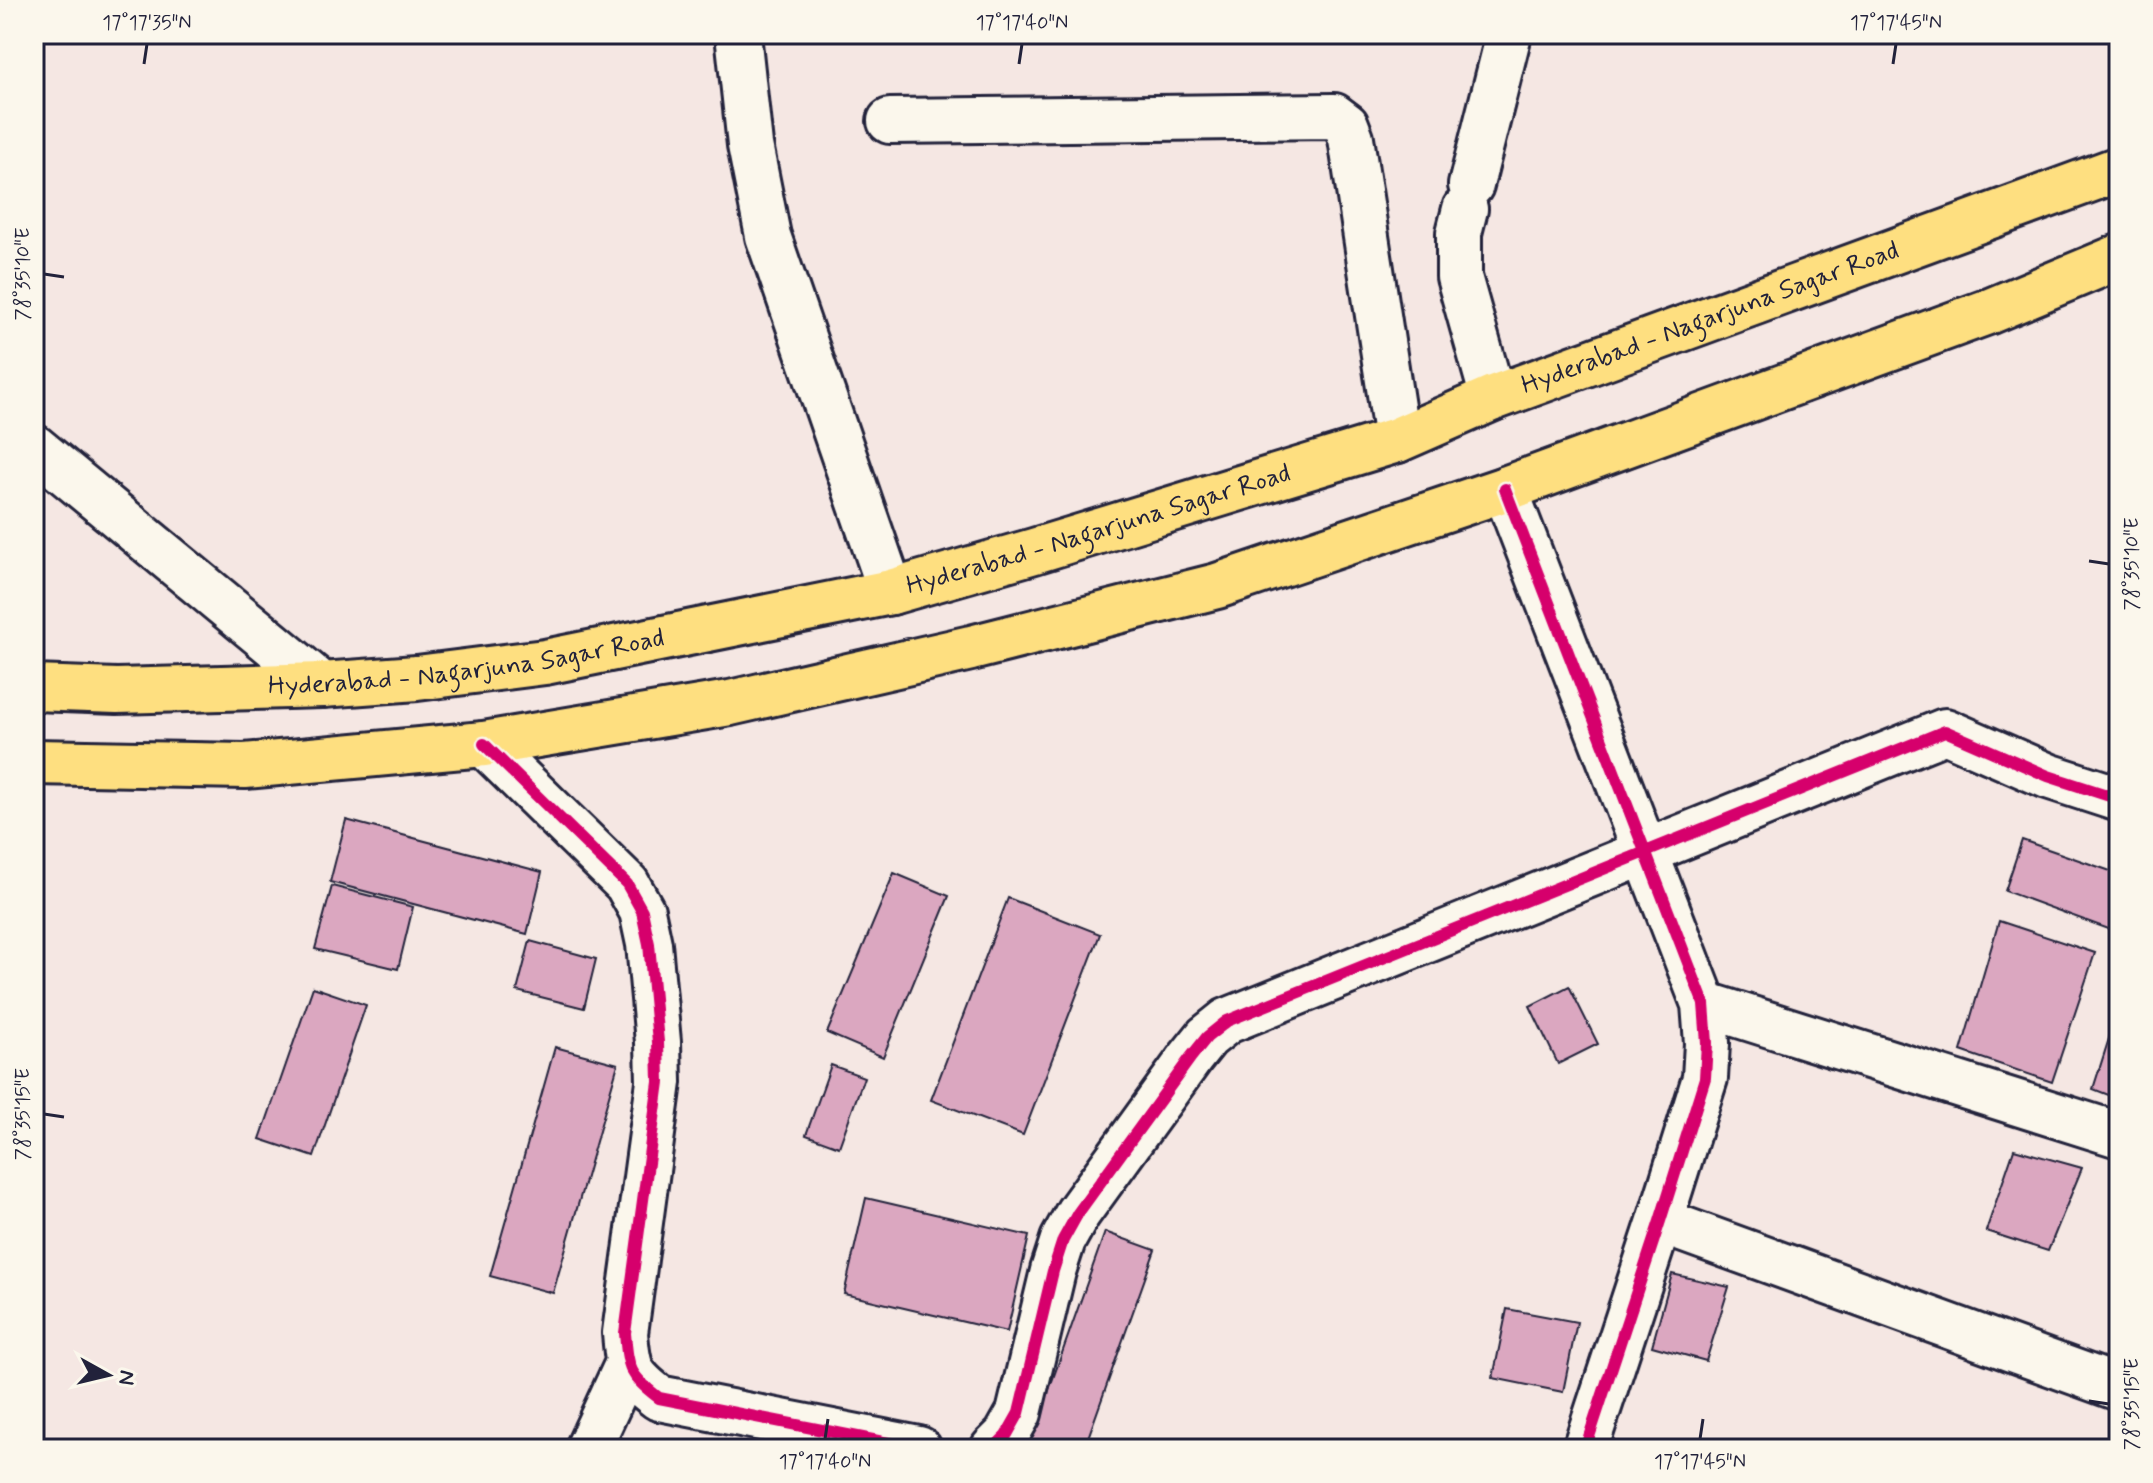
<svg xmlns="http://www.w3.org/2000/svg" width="2153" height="1483" viewBox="0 0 2153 1483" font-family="Mynerve,sans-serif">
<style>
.building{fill:#dba7c0;stroke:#22223b;stroke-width:2}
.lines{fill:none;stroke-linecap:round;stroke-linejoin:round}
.minor-casing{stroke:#22223b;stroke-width:50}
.major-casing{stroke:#22223b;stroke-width:50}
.minor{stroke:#fbf7ec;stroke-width:44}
.major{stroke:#fedf80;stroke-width:44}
.cycleway-casing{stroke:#fbf7ec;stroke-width:17}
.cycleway{stroke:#d6006c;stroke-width:12}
.ticks{fill:none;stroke:#22223b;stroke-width:3}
.labels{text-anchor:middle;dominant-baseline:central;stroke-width:7;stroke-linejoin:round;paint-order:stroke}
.street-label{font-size:26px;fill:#22223b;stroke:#fbf7ec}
.neatline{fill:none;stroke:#22223b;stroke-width:3}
.ticks-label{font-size:20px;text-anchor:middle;fill:#22223b}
</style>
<rect width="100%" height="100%" fill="#f5e7e3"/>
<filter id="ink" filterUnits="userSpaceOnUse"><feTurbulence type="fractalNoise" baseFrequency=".0125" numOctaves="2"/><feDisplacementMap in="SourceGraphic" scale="16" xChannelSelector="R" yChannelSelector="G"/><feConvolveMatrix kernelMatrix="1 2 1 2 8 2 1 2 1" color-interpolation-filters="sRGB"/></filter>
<g filter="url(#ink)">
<path class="building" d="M 346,820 L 542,872 L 527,934 L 330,882 Z
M 2022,840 L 2119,874 L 2119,910 L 2114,931 L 2005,891 Z
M 894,873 L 949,896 L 883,1057 L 827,1033 Z
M 332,886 L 413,907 L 398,969 L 315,949 Z
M 1008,898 L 1100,934 L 1023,1135 L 931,1100 Z
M 1999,921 L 2095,953 L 2052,1082 L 1961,1051 Z
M 530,941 L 596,959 L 584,1008 L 517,991 Z
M 1569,986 L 1598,1044 L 1558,1064 L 1530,1006 Z
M 313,987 L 366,1005 L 314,1157 L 260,1139 Z
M 2119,1007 L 2119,1099 L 2093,1089 Z
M 555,1047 L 618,1064 L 553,1293 L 490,1276 Z
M 831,1065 L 864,1077 L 839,1147 L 806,1135 Z
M 2014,1149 L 2082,1168 L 2048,1251 L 1986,1231 Z
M 866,1198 L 1029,1236 L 1007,1332 L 844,1294 Z
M 1105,1232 L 1155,1250 L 1084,1449 L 1028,1449 Z
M 1672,1274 L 1729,1287 L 1706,1361 L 1652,1346 Z
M 1507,1309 L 1577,1322 L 1563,1392 L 1493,1378 Z"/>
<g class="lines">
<g class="minor-casing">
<path id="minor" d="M 738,34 L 750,145 L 768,236 L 891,592
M 890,121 L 1334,116 L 1346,125 L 1351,138 L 1397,440
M 1471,185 L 1509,34
M 1465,209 L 1459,233 L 1459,277 L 1493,398
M 34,447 L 322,685
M 1505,489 L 1704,1004 L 1707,1043 L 1705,1078 L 1660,1221 L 1585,1449
M 484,744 L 627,884 L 642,911 L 649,944 L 658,1042 L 659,1082 L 625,1333 C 628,1369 629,1375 659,1398 L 919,1449
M 1704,1004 L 2119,1135
M 1660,1221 L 2119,1388
M 588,1449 L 627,1365
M 993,1449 L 1006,1436 L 1019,1413 L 1053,1271 L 1063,1240 L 1078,1213 L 1191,1057 L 1207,1037 L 1227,1021 L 1945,731 L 2048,776 L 2119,799"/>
</g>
<g class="major-casing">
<g id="major">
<path id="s1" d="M 34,688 L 117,691 L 322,685 L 417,678 L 545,662 L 891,592 L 1034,551 L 1397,440 L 1493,398 L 2119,169"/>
<path d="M 34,762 L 245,766 L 484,744 L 730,703 L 971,648 L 1217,586 L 1505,489 L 1990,311 L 2119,257"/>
</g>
</g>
<use href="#minor" class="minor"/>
<use href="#major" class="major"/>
<g class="cycleway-casing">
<path id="cycleway" d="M 1505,489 L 1704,1004 L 1707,1043 L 1705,1078 L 1660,1221 L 1585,1449
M 484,744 L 627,884 L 642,911 L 649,944 L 658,1042 L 659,1082 L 625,1333 C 628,1369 629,1375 659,1398 L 919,1449
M 993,1449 L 1006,1436 L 1019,1413 L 1053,1271 L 1063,1240 L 1078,1213 L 1191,1057 L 1207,1037 L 1227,1021 L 1945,731 L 2048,776 L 2119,799"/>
</g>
<use href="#cycleway" class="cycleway"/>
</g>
</g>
<path class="ticks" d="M 144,64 L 147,44M 1019,64 L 1022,44M 1893,64 L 1896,44M 44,274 L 64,277M 2089,561 L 2109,564M 44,1114 L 64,1117M 2089,1401 L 2109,1404M 825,1439 L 828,1419M 1700,1439 L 1703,1419"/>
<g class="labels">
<g class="street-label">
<text stroke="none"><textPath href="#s1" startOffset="1730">Hyderabad - Nagarjuna Sagar Road</textPath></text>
<text stroke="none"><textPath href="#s1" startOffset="1082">Hyderabad - Nagarjuna Sagar Road</textPath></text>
<text stroke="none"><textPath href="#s1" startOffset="434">Hyderabad - Nagarjuna Sagar Road</textPath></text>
</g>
</g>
<rect width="2153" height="1483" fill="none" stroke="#fbf7ec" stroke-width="88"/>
<g transform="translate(108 1375) rotate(98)" stroke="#fbf7ec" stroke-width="6" paint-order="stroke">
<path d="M0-6L14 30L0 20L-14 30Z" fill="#22223b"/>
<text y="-12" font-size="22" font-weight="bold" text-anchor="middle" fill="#22223b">N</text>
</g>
<rect x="44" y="44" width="2065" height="1395" class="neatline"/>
<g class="ticks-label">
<text x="147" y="29">17°17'35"N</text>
<text x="1022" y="29">17°17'40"N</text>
<text x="1896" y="29">17°17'45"N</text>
<text transform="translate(22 274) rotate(-90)" y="7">78°35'10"E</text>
<text transform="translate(2131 564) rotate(-90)" y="7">78°35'10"E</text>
<text transform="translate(22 1114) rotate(-90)" y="7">78°35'15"E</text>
<text transform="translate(2131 1404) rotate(-90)" y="7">78°35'15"E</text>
<text x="825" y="1468">17°17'40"N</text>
<text x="1700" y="1468">17°17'45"N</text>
</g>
</svg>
